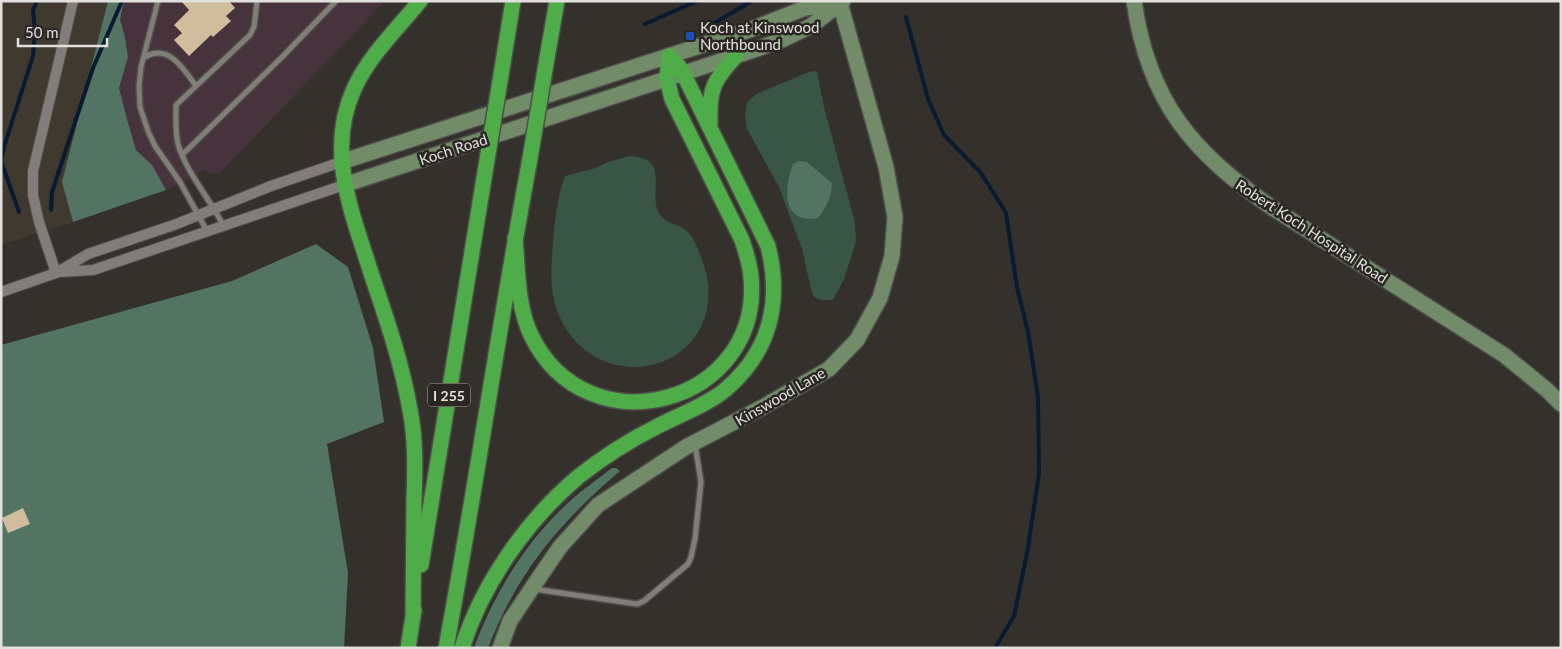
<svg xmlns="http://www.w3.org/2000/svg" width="1562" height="649" viewBox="0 0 1562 649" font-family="Lato,sans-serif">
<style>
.commercial{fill:#46333c}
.built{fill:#3f392f}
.green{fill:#385545}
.forest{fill:#537462}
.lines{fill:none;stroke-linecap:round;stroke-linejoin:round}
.stream{stroke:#091b30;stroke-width:4}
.building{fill:#d0bd9d}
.lane-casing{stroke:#4f4d49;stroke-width:8}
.street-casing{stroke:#4f4d49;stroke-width:12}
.secondary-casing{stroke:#4f4d49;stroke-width:18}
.highway-casing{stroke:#4f4d49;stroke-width:18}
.lane{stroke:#817e79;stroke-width:5}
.street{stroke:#817e79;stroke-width:10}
.secondary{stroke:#728c6a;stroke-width:15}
.highway{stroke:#4ead48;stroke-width:15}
.highway-bridge-casing{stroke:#4f4d49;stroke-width:18;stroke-linecap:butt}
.highway-bridge{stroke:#4ead48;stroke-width:15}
.transit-dot{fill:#1a4fb4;stroke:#2a2723;stroke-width:2}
.labels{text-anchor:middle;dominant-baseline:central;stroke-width:5;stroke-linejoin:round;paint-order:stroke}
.shield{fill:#2a2723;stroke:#aba8a5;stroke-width:1}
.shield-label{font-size:14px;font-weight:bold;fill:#e2e0dd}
.poi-label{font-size:15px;fill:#e2e0dd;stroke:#2a2723;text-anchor:start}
.street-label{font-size:15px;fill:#e2e0dd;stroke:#2a2723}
</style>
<rect width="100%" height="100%" fill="#34312d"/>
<path class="commercial" d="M 108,1 L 385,1 L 219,174 L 211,173 L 204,170 L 166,190 L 73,222 L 62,182 Z"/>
<path class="built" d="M 1,1 L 108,1 L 93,61 L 70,210 L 73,222 L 1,245 Z"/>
<path class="green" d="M 814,71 L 817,72 L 824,107 L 855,223 L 856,242 L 844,279 L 833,300 L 822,300 L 814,297 L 811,289 L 802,249 L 779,187 L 747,129 L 745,114 L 747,103 L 756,94 L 809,72 Z
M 629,156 C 677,158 641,200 664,219 C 671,224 681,225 687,231 C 696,238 707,272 708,283 C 717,377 592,399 558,313 C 549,291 551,266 553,243 C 555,220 557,198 565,176 L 596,168 L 608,162 Z"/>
<path class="forest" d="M 108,1 L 124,1 L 120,19 L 125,38 L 128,57 L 119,88 L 128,123 L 136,150 L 152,165 L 166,190 L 73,222 L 62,182 Z
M 799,161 L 807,162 L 832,183 C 832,197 826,208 818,218 C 781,224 784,188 793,164 Z
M 316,244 L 348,267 L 373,348 L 384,422 L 327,444 L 348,573 L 344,648 L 1,648 L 1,345 L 232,281 Z
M 612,468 L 616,468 L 620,471 C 559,523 517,573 488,648 L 474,648 C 493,595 528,538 570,501 C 583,489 598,479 612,468 Z"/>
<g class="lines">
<path class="stream" d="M 906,17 L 928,99 L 944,135 L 981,173 L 1006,213 L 1017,287 L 1028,332 L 1038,397 L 1039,473 L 1028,548 L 1014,616 L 995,648
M 645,24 L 697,1
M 711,25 L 752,1
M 51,210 L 52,192 L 93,68 L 122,1
M 19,212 L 1,161 L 4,147 L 33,56 L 35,31 L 33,10 L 37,1"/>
</g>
<path class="building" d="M 181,1 L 229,1 L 235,8 L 226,16 L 231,21 L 213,37 L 211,35 L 189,56 L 174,40 L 182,33 L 174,25 L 189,10 Z
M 23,508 L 30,524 L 8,533 L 2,518 Z"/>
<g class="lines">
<g class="lane-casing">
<path id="lane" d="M 158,1 L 141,67 L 139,86 L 140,107 L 148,131 L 155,146 L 180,182 L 207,231
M 145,57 C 168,43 184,69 196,86
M 183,154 L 283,56 L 336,1
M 223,225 C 210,199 186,172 178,144 C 175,131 176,118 176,105 L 250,35 L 254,27 L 257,1
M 534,589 L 637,604 L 644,601 L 688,564 L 691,557 L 695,539 L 701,482 L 695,444"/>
</g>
<g class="street-casing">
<path id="street" d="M 60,272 L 93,270 L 344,185
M 56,273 L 39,222 L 33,195 L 33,171 L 73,1
M 1,292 L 56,273 L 88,254 L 174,225 L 271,186 L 341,162"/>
</g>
<g class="secondary-casing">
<path id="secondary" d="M 1134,1 C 1148,102 1193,153 1274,209 L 1504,355 L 1547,390 L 1561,404
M 341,162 L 752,29 L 805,8 L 839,3
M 344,185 L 757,49 L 784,39 L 811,26 L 843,1
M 500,648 L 510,621 L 532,588 L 560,547 L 598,505 L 686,447 L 761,408 L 829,369 L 857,340 L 880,298 L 892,256 L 895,217 L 886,167 L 840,3"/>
</g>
<g class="highway-casing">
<path id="highway" d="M 547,58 L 557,1
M 501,75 L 513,1
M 710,123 C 709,89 713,81 736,56
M 515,238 C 518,270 517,306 531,335 C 587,452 763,404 751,277 C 750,264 746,252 742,240 L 672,99 L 667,79 L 669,56
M 421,565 L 485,172
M 413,618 C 413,579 414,540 414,501 C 415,471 416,440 410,410 C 402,364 387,320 372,276 C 353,215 325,152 354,89 C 368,57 398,28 420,1
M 408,648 L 414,610
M 446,648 C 476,487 499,325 529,164
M 462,648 C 482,584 527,520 578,477 C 603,457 630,440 658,426 C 681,414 705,406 725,390 C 770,352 782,302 768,246 L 683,73 L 678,65 L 669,56"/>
</g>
<use href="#lane" class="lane"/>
<use href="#street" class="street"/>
<use href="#secondary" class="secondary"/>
<use href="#highway" class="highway"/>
<g class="highway-bridge-casing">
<path id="highway-bridge" d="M 529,164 L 547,58
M 485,172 L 501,75"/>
</g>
<use href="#highway-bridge" class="highway-bridge"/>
</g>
<rect class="transit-dot" x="685" y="31" width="10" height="10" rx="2.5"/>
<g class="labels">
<rect class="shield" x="428" y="383.5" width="42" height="23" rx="4"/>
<g class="shield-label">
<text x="449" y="395">I 255</text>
</g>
<g class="poi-label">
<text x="700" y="27">Koch at Kinswood<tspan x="700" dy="17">Northbound</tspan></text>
</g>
<g class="street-label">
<text transform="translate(453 149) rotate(-18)">Koch Road</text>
<text transform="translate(1312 231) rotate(33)">Robert Koch Hospital Road</text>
<text transform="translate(780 396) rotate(-30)">Kinswood Lane</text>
</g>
</g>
<rect width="1562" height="649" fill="none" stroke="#e2e0dd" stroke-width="5"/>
<path d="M18 38v8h89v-8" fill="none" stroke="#e2e0dd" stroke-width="2.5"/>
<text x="25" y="38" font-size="15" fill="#e2e0dd" stroke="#2a2723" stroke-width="4" paint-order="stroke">50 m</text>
</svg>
